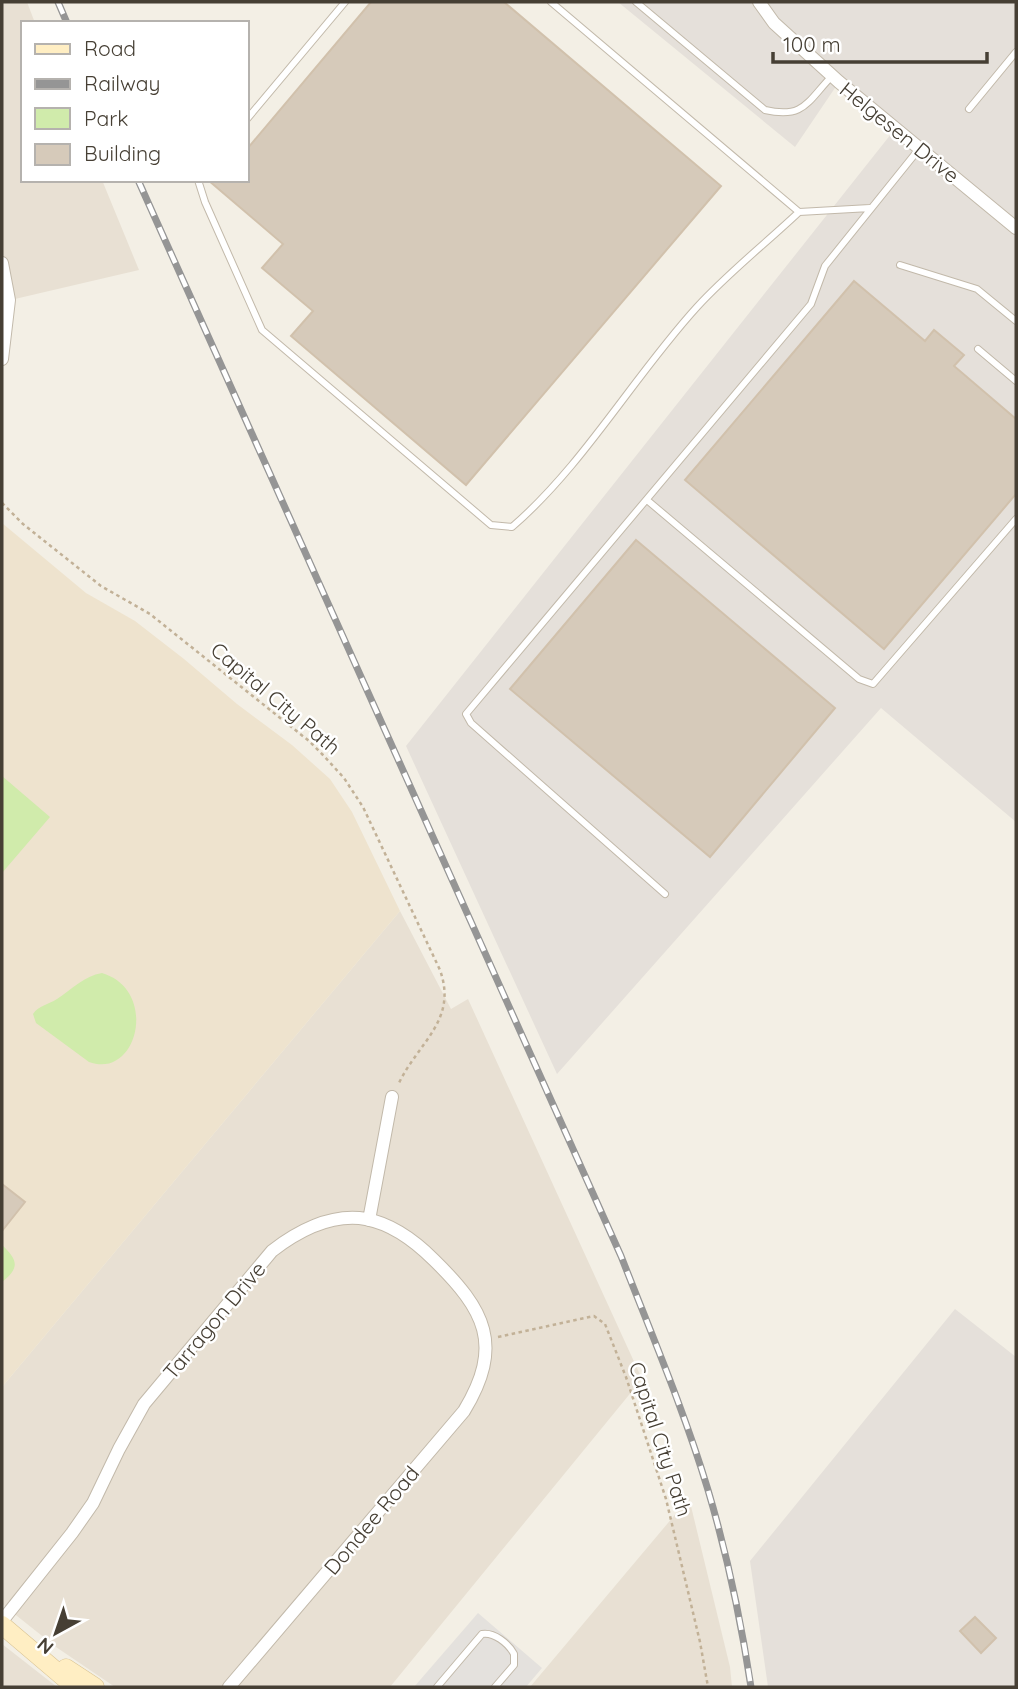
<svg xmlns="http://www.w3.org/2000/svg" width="1018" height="1689" viewBox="0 0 1018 1689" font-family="Quicksand,sans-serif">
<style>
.residential{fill:#e8e0d3}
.industrial{fill:#e5e0da}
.education{fill:#eee3ce}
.green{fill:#d0ebab}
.parking{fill:#e4e1dd}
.building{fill:#d6caba;stroke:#d1c1ac;stroke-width:2}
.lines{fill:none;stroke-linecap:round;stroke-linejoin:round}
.lane-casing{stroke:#c2b9aa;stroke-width:8}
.street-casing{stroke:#c2b9aa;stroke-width:14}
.secondary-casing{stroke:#dac494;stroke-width:19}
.path{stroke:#c2b197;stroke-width:2.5;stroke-dasharray:3.5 3.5;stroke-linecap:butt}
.lane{stroke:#fff;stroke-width:6}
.street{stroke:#fff;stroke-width:12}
.secondary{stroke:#ffeec3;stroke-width:18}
.rail-casing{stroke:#959595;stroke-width:7}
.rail{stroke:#fff;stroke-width:4.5;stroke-dasharray:13;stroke-linecap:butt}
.labels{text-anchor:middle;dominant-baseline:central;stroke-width:5;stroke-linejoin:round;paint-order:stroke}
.street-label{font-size:21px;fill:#463f34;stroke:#fff}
</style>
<rect width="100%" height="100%" fill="#f3efe5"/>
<path class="residential" d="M 2,2 L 27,2 L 35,23 L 23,23 L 23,180 L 102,180 L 139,270 L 2,302 Z
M 400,911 L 451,1009 L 468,999 L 642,1379 L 390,1687 L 115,1687 L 56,1647 L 2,1604 L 2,1387 Z
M 689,1498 L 730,1667 L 732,1687 L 530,1687 Z
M 2,1644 L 11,1651 L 57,1687 L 2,1687 Z"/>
<path class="industrial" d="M 618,2 L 1016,2 L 1016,822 L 881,708 L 557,1074 L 406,746 L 895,129 L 839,82 L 795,147 Z
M 955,1309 L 1016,1357 L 1016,1687 L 768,1687 L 750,1561 Z"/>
<path class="education" d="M 2,523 L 86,593 L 135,621 L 184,659 L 237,704 L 292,745 L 330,779 L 352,812 L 400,911 L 2,1387 Z"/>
<path class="green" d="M 2,776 L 50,817 L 2,873 Z
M 102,973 C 159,990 138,1080 89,1062 L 36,1023 L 33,1014 C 39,1005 48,1005 57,999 C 72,989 84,976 102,973 Z
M 2,1245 C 18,1260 20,1268 2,1282 Z"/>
<path class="parking" d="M 478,1613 L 542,1668 L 526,1687 L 414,1687 Z"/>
<path class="building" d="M 371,2 L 504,2 L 721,186 L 466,485 L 291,336 L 313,311 L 262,268 L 283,244 L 208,180 L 247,180 L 247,149 Z
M 854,281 L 925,341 L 934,330 L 964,355 L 954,366 L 1016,419 L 1016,494 L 884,649 L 685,480 Z
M 636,540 L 835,708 L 710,857 L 510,689 Z
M 2,1184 L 25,1202 L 2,1231 Z
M 975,1617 L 996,1638 L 981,1653 L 960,1631 Z"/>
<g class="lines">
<g class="lane-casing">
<path id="lane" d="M 551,2 L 799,212
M 636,2 L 765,110 C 804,119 807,102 832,76
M 969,109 L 1016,52
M 247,119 L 345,2
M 198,180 L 205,202 L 262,330 L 491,525 L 512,527 C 583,466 634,376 697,307 C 728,273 765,244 799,212 L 870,208
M 900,265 L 977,289 L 1016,321
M 978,349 L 1016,381
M 647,500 L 859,679 L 873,684 L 1016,519
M 665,894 L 471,723 L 466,714 L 811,304 L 825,266 L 919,149
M 437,1687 L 482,1634 C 494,1632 508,1643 514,1654 L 514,1665 L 495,1687"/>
</g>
<g class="street-casing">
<path id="street" d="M 759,2 L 774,23 L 839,82 L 1016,228
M 2,263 L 9,300 L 2,359
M 369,1220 L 392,1097
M 2,1621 L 72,1533 L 93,1503 L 119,1449 L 144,1404 L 272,1251 C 298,1231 331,1213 366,1219 C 392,1224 416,1242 434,1260 C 485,1310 504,1345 464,1411 L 229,1687"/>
</g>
<g class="secondary-casing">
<path id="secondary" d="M 2,1625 L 75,1687
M 66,1668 L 95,1687"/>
</g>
<path class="path" d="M 2,503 L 23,524 L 101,586 L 150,614 L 309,741 L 323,755 L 344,778 L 363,807 L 440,970 C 458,1021 418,1042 398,1085
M 498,1337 L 594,1316 L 605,1324 L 626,1377 L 666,1499 L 700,1642 L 708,1687"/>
<use href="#lane" class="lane"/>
<use href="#street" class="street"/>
<use href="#secondary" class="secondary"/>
<g class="rail-casing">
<path id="rail" d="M 58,2 L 67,23
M 138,180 L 621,1256 C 651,1333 684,1410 708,1490 C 727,1554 741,1621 751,1687"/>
</g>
<use href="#rail" class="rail"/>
</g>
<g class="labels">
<g class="street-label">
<text transform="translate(900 132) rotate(39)">Helgesen Drive</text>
<text transform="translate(276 698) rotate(40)">Capital City Path</text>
<text transform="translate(214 1320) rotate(-50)">Tarragon Drive</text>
<text transform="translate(661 1439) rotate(72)">Capital City Path</text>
<text transform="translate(371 1520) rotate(-50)">Dondee Road</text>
</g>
</g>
<rect width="1018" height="1689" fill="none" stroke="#463f34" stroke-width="7"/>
<rect x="21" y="21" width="228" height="161" fill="#ffffff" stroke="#b5b2ae" stroke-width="2"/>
<rect x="35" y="44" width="35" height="10" fill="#ffeec3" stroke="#b5b2ae" stroke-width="2"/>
<text x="84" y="56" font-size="21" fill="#463f34">Road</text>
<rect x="35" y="79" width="35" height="10" fill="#959595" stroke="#b5b2ae" stroke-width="2"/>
<text x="84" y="91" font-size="21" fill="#463f34">Railway</text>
<rect x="35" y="108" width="35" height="21" fill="#d0ebab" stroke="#b5b2ae" stroke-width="2"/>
<text x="84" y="126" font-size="21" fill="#463f34">Park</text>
<rect x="35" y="144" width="35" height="21" fill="#d6caba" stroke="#b5b2ae" stroke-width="2"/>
<text x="84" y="161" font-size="21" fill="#463f34">Building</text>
<g transform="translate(56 1633) rotate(220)" stroke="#ffffff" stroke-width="5" paint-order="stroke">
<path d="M0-5L12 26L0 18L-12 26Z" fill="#463f34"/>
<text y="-10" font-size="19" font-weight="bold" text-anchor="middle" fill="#463f34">N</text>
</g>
<path d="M773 52v10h214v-10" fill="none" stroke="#463f34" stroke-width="3.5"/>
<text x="783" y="52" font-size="21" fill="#463f34" stroke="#ffffff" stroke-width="5" paint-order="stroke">100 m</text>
</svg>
